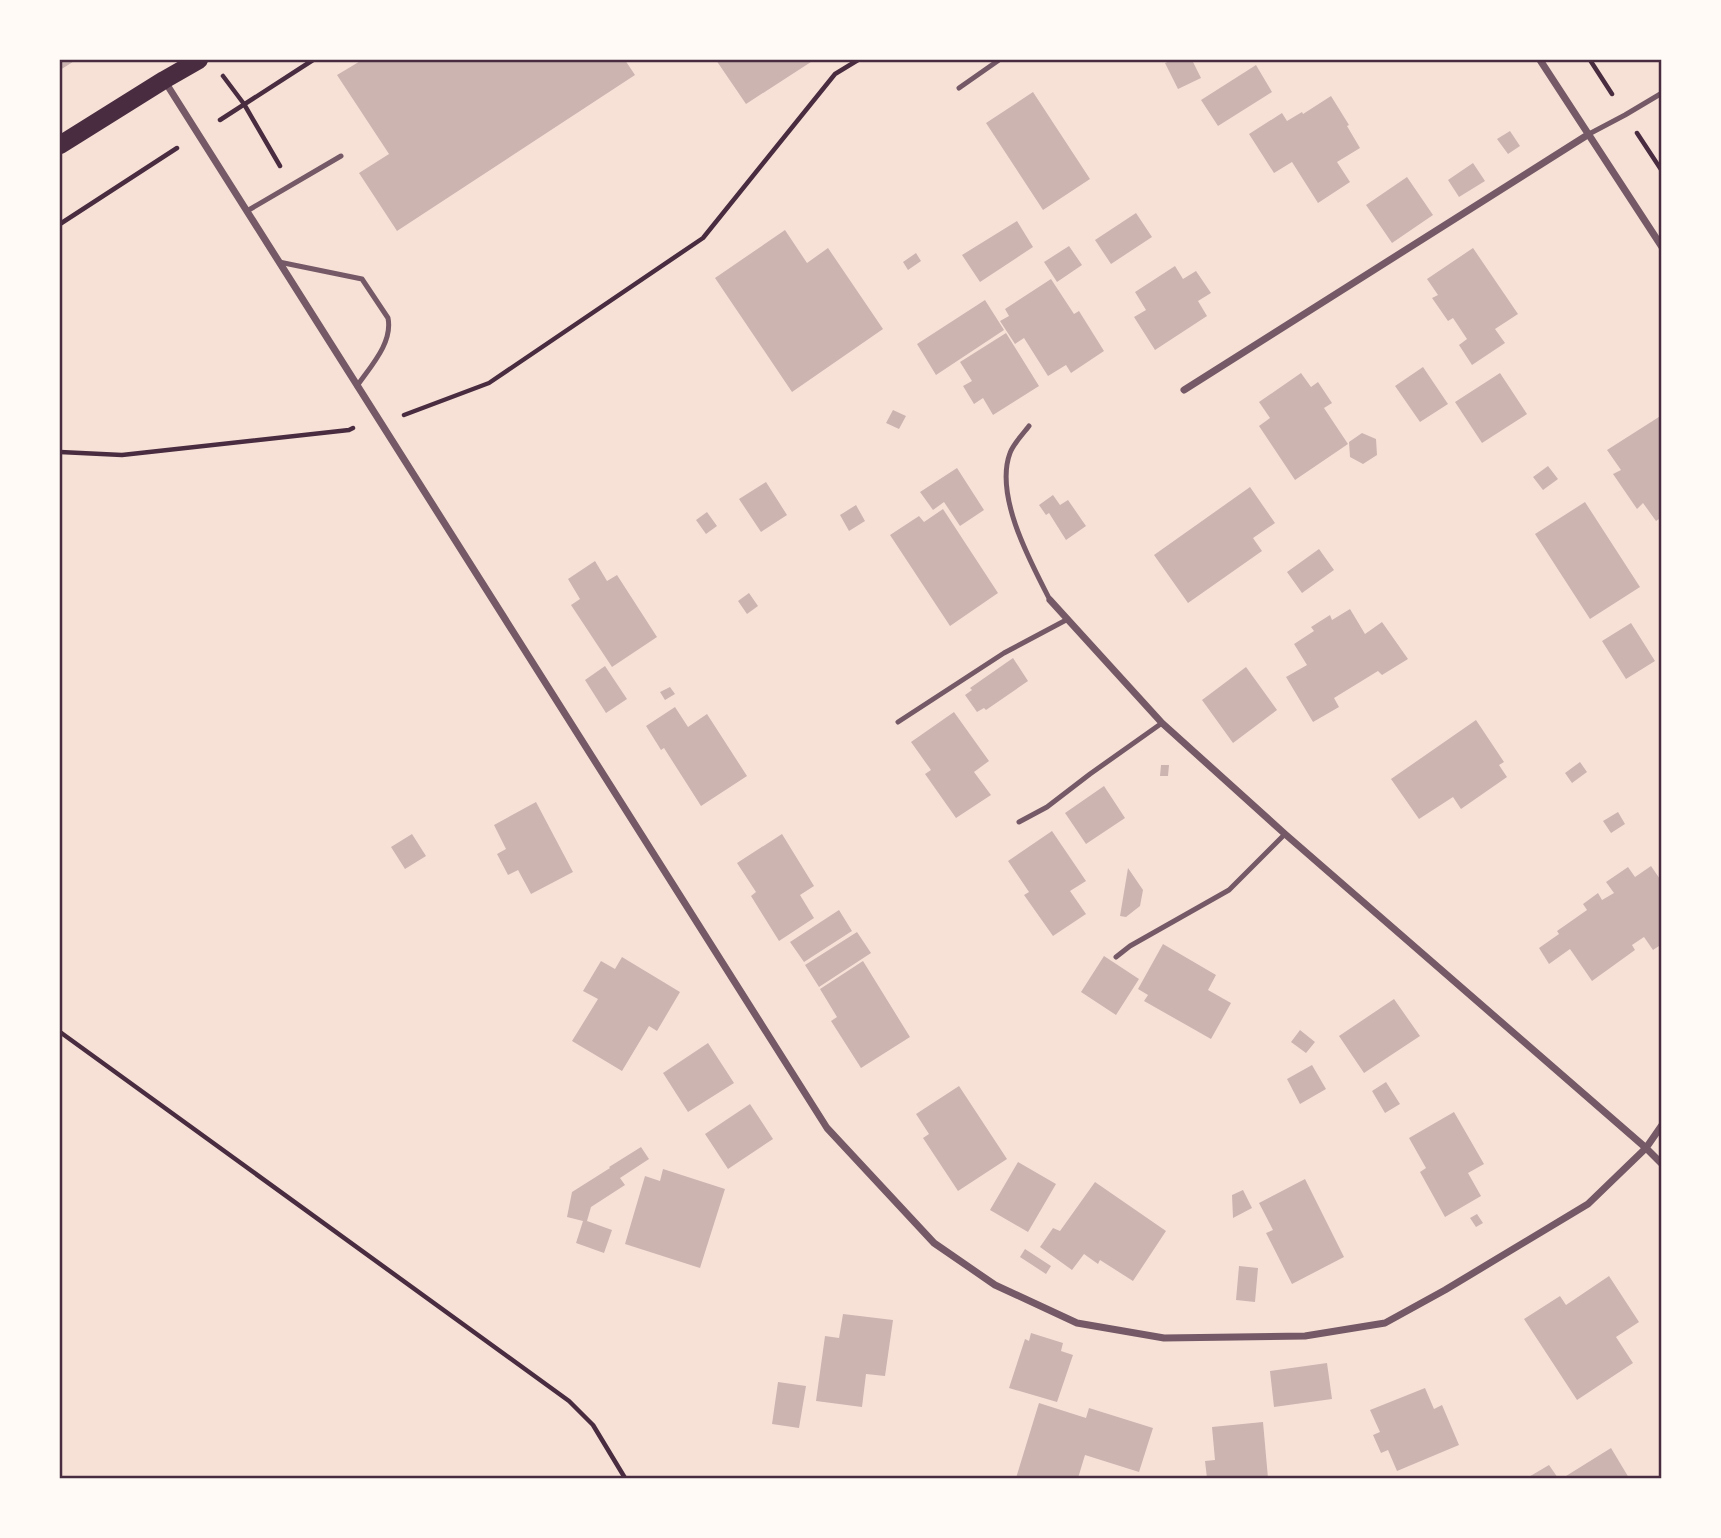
<svg xmlns="http://www.w3.org/2000/svg" width="1721" height="1538" viewBox="0 0 1721 1538" font-family="Inter,sans-serif">
<style>
.building{fill:#ccb4b1}
.lines{fill:none;stroke-linecap:round;stroke-linejoin:round}
.path{stroke:#4a2c40;stroke-width:4.5}
.service{stroke:#755966;stroke-width:5}
.minor{stroke:#755966;stroke-width:7}
.primary{stroke:#4a2c40;stroke-width:18}
.neatline{fill:none;stroke:#4a2c40;stroke-width:2.5}
</style>
<rect width="100%" height="100%" fill="#f7e1d7"/>
<path class="building" d="M 60,60 L 76,60 L 60,70 Z
M 362,60 L 625,60 L 635,75 L 397,231 L 359,173 L 389,154 L 337,75 Z
M 716,60 L 814,60 L 746,104 Z
M 1172,60 L 1192,60 L 1201,78 L 1178,89 L 1165,63 Z
M 1256,65 L 1272,92 L 1218,126 L 1201,100 Z
M 1033,92 L 1090,179 L 1043,210 L 986,123 Z
M 1331,96 L 1349,125 L 1347,126 L 1360,148 L 1337,162 L 1350,182 L 1318,203 L 1292,162 L 1274,173 L 1249,134 L 1282,113 L 1287,121 L 1302,112 L 1303,114 Z
M 1510,131 L 1520,146 L 1508,154 L 1497,139 Z
M 1473,163 L 1485,181 L 1459,197 L 1448,180 Z
M 1407,177 L 1433,215 L 1392,243 L 1366,205 Z
M 1136,213 L 1152,237 L 1111,264 L 1095,240 Z
M 1017,221 L 1033,247 L 980,282 L 962,255 Z
M 785,230 L 807,263 L 828,248 L 883,329 L 792,392 L 715,278 Z
M 1069,246 L 1082,265 L 1057,282 L 1044,262 Z
M 1473,248 L 1518,314 L 1495,329 L 1505,343 L 1472,365 L 1459,345 L 1467,339 L 1453,318 L 1448,321 L 1432,298 L 1438,295 L 1427,279 Z
M 916,253 L 921,261 L 908,270 L 903,262 Z
M 1175,266 L 1183,279 L 1196,271 L 1211,293 L 1198,301 L 1207,316 L 1155,350 L 1134,317 L 1146,310 L 1135,292 Z
M 1051,279 L 1074,314 L 1079,311 L 1104,351 L 1071,373 L 1066,365 L 1048,376 L 1024,338 L 1015,344 L 1000,321 L 1009,316 L 1005,309 Z
M 985,300 L 1004,330 L 936,375 L 917,344 Z
M 1006,333 L 1039,386 L 993,415 L 983,398 L 974,404 L 963,386 L 972,381 L 960,362 Z
M 1423,367 L 1448,404 L 1420,422 L 1395,386 Z
M 1301,373 L 1311,387 L 1318,382 L 1332,403 L 1324,408 L 1348,444 L 1295,480 L 1259,426 L 1270,418 L 1259,402 Z
M 1500,373 L 1527,414 L 1482,443 L 1455,402 Z
M 893,410 L 906,416 L 899,429 L 886,423 Z
M 1662,415 L 1662,517 L 1656,521 L 1643,503 L 1637,509 L 1613,474 L 1621,470 L 1607,450 Z
M 1362,433 L 1376,439 L 1377,455 L 1363,464 L 1350,457 L 1349,442 Z
M 1548,466 L 1558,479 L 1543,490 L 1533,477 Z
M 957,468 L 984,510 L 960,526 L 944,502 L 933,510 L 920,492 Z
M 766,482 L 787,515 L 761,532 L 739,499 Z
M 1250,487 L 1275,523 L 1253,538 L 1262,551 L 1188,603 L 1154,555 Z
M 1053,495 L 1060,505 L 1068,500 L 1086,526 L 1066,540 L 1049,513 L 1046,515 L 1039,505 Z
M 1585,502 L 1640,587 L 1590,619 L 1535,534 Z
M 856,505 L 865,521 L 849,531 L 840,515 Z
M 943,509 L 998,593 L 950,626 L 890,535 L 919,516 L 924,522 Z
M 707,512 L 717,526 L 706,534 L 696,520 Z
M 1319,549 L 1334,570 L 1302,593 L 1287,572 Z
M 595,561 L 607,581 L 617,575 L 657,637 L 612,667 L 571,605 L 580,599 L 568,579 Z
M 749,593 L 758,606 L 747,614 L 738,601 Z
M 1350,609 L 1365,634 L 1382,622 L 1408,659 L 1382,675 L 1378,671 L 1334,698 L 1339,707 L 1313,722 L 1286,677 L 1307,665 L 1294,644 L 1314,631 L 1311,627 L 1330,615 L 1332,620 Z
M 1631,623 L 1655,661 L 1626,679 L 1602,641 Z
M 1013,658 L 1028,681 L 986,710 L 984,708 L 977,712 L 965,695 L 972,690 L 970,688 Z
M 605,666 L 627,699 L 606,713 L 585,680 Z
M 1246,667 L 1277,710 L 1233,743 L 1202,700 Z
M 670,687 L 675,694 L 665,700 L 660,692 Z
M 675,707 L 688,727 L 707,714 L 747,776 L 701,806 L 664,748 L 661,750 L 646,726 Z
M 954,712 L 989,761 L 974,772 L 991,795 L 956,818 L 925,774 L 931,770 L 911,742 Z
M 1476,720 L 1504,762 L 1499,765 L 1507,777 L 1461,809 L 1453,797 L 1419,819 L 1391,779 Z
M 1580,762 L 1587,772 L 1572,783 L 1565,773 Z
M 1161,765 L 1169,765 L 1168,776 L 1160,776 Z
M 1104,786 L 1125,818 L 1086,844 L 1065,813 Z
M 536,802 L 573,872 L 531,894 L 518,870 L 508,875 L 497,854 L 506,849 L 494,825 Z
M 1618,812 L 1625,824 L 1611,833 L 1603,821 Z
M 1052,831 L 1086,881 L 1070,891 L 1086,914 L 1053,936 L 1024,895 L 1029,892 L 1008,861 Z
M 412,834 L 426,856 L 405,869 L 391,847 Z
M 782,834 L 814,886 L 800,895 L 814,918 L 779,941 L 751,896 L 756,892 L 737,863 Z
M 1651,866 L 1662,882 L 1662,944 L 1653,950 L 1644,937 L 1632,945 L 1635,950 L 1592,981 L 1570,949 L 1549,964 L 1539,948 L 1559,934 L 1557,931 L 1587,910 L 1583,904 L 1598,893 L 1602,900 L 1614,893 L 1606,882 L 1628,867 L 1635,877 Z
M 1128,868 L 1143,890 L 1140,906 L 1126,917 L 1120,916 Z
M 839,910 L 852,931 L 804,962 L 790,942 Z
M 857,932 L 871,953 L 819,987 L 805,965 Z
M 1163,944 L 1216,975 L 1208,990 L 1231,1003 L 1211,1039 L 1144,1001 L 1148,995 L 1138,989 Z
M 1104,956 L 1139,979 L 1116,1015 L 1081,992 Z
M 622,957 L 680,992 L 657,1031 L 649,1026 L 622,1071 L 572,1041 L 598,999 L 583,991 L 601,961 L 615,969 Z
M 863,961 L 910,1037 L 861,1068 L 831,1021 L 837,1017 L 820,989 Z
M 1394,999 L 1420,1036 L 1364,1073 L 1339,1036 Z
M 1300,1030 L 1315,1042 L 1306,1053 L 1291,1042 Z
M 708,1043 L 734,1083 L 688,1112 L 663,1073 Z
M 1312,1065 L 1326,1089 L 1300,1104 L 1287,1079 Z
M 1386,1082 L 1400,1104 L 1385,1113 L 1372,1091 Z
M 959,1086 L 1007,1159 L 958,1191 L 923,1138 L 929,1134 L 916,1114 Z
M 750,1104 L 773,1139 L 728,1169 L 705,1134 Z
M 1454,1112 L 1484,1164 L 1468,1173 L 1481,1196 L 1445,1217 L 1420,1172 L 1426,1168 L 1409,1138 Z
M 641,1147 L 649,1159 L 620,1178 L 625,1185 L 591,1207 L 587,1221 L 612,1230 L 604,1253 L 576,1243 L 583,1221 L 567,1217 L 572,1192 L 610,1168 L 609,1167 Z
M 1018,1162 L 1056,1184 L 1028,1232 L 990,1210 Z
M 663,1169 L 725,1189 L 700,1268 L 625,1244 L 645,1176 L 660,1181 Z
M 1305,1179 L 1344,1257 L 1292,1284 L 1266,1233 L 1273,1230 L 1259,1203 Z
M 1095,1182 L 1166,1231 L 1133,1281 L 1100,1260 L 1098,1264 L 1084,1254 L 1072,1270 L 1040,1247 L 1053,1228 L 1060,1231 Z
M 1243,1190 L 1252,1208 L 1233,1218 L 1232,1195 Z
M 1477,1214 L 1483,1223 L 1476,1227 L 1470,1218 Z
M 1025,1249 L 1051,1266 L 1046,1274 L 1020,1257 Z
M 1239,1266 L 1258,1268 L 1255,1302 L 1236,1300 Z
M 1609,1276 L 1639,1322 L 1616,1337 L 1633,1363 L 1577,1400 L 1524,1319 L 1560,1296 L 1566,1305 Z
M 843,1314 L 893,1320 L 885,1376 L 866,1374 L 862,1407 L 816,1401 L 825,1336 L 839,1338 Z
M 1031,1333 L 1063,1343 L 1061,1351 L 1073,1355 L 1057,1402 L 1009,1388 L 1025,1339 L 1029,1341 Z
M 1327,1363 L 1332,1399 L 1274,1407 L 1270,1371 Z
M 778,1382 L 806,1386 L 799,1428 L 772,1424 Z
M 1425,1388 L 1434,1409 L 1442,1405 L 1459,1445 L 1397,1471 L 1388,1450 L 1381,1453 L 1373,1435 L 1380,1432 L 1370,1410 Z
M 1039,1403 L 1086,1418 L 1089,1408 L 1153,1428 L 1139,1472 L 1085,1455 L 1078,1478 L 1016,1478 Z
M 1263,1422 L 1268,1478 L 1207,1478 L 1205,1461 L 1215,1460 L 1212,1427 Z
M 1611,1448 L 1629,1478 L 1567,1478 L 1566,1476 Z
M 1549,1465 L 1558,1478 L 1527,1478 Z"/>
<g class="lines">
<path class="path" d="M 1590,60 L 1612,94
M 223,76 L 244,104 L 280,166
M 220,120 L 313,60
M 1637,133 L 1662,171
M 60,224 L 177,148
M 404,415 L 489,383 L 703,238 L 835,74 L 858,60
M 60,452 L 122,455 L 349,430 L 353,428
M 60,1032 L 569,1401 L 593,1425 L 625,1478"/>
<path class="service" d="M 959,88 L 999,60
M 1589,134 L 1625,115 L 1662,93
M 247,211 L 341,156
M 279,262 L 362,279 L 388,318 C 393,343 370,367 357,386
M 1029,426 C 1023,434 1013,444 1010,453 C 994,496 1031,563 1050,600
M 898,722 L 1004,653 L 1068,619
M 1019,822 L 1047,807 L 1090,774 L 1162,723
M 1116,957 L 1130,946 L 1229,890 L 1285,834"/>
<path class="minor" d="M 1540,60 L 1662,247
M 164,80 L 827,1128 L 934,1243 L 995,1285 L 1077,1323 L 1164,1338 L 1305,1336 L 1385,1323 L 1445,1290 L 1588,1204 L 1646,1148 L 1662,1125
M 1184,390 L 1589,134
M 1050,600 L 1162,723 L 1285,834 L 1646,1148 L 1662,1164"/>
<path class="primary" d="M 60,145 L 164,80 L 199,60"/>
</g>
<rect width="1721" height="1538" fill="none" stroke="#fffaf5" stroke-width="122"/>
<rect x="61" y="61" width="1599" height="1416" class="neatline"/>
</svg>
